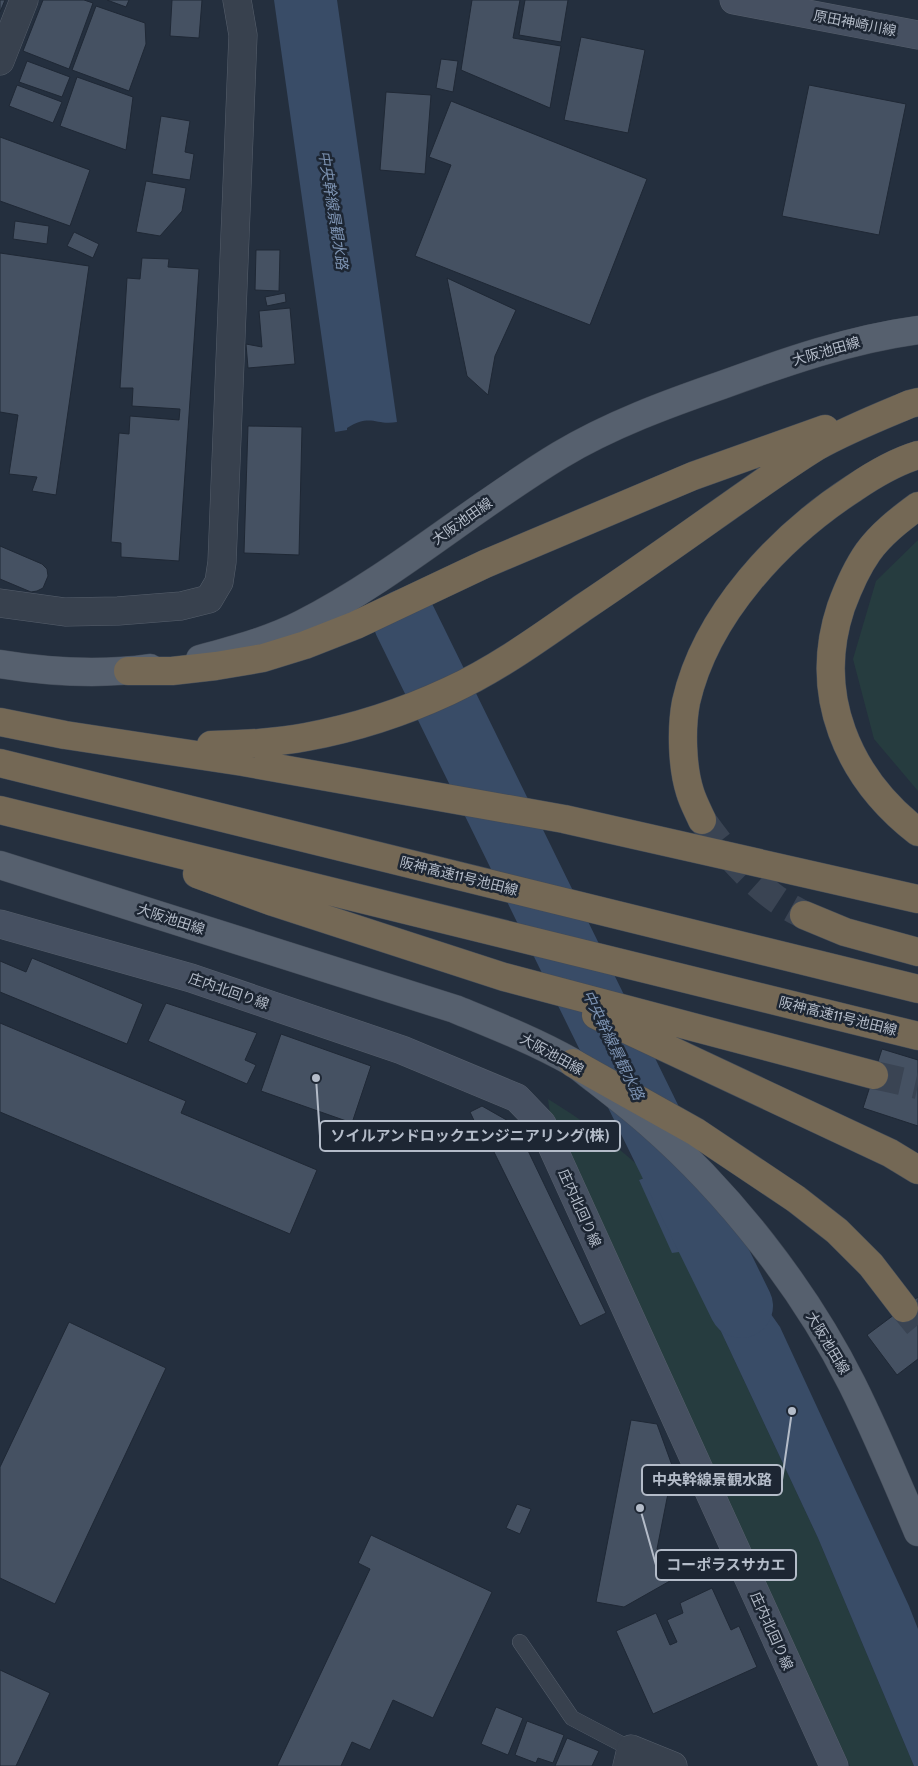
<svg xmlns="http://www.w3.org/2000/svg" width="918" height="1766" viewBox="0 0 918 1766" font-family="Cabin,'Noto Sans JP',sans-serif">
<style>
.green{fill:#263c3f}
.water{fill:#394c67}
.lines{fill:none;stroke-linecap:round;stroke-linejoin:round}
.river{stroke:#394c67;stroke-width:64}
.building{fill:#455162;stroke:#1f2835}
.highway-tunnel{stroke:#3a4453;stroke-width:28;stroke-dasharray:28 14;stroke-linecap:butt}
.lane-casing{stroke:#565f6c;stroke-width:16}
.street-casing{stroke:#565f6c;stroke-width:29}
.secondary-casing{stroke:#565f6c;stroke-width:29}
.primary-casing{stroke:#414a57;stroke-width:29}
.highway-casing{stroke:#434c59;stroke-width:29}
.lane{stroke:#38414e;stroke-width:15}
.street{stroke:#38414e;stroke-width:28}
.secondary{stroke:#465061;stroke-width:28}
.primary{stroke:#56606e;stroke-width:28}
.highway{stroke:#746855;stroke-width:28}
.labels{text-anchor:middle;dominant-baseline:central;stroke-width:5;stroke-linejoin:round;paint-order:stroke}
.street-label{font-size:14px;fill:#b4bcc9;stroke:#1d2633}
.water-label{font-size:15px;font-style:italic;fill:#7c92b1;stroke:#1d2633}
.leader{fill:none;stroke:#b4bcc9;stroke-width:2}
.callout-dot{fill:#b4bcc9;stroke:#1d2633;stroke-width:2}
.callout{fill:#1d2633;stroke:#b4bcc9;stroke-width:2}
.callout-label{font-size:15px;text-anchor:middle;font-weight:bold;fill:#b4bcc9}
</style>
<rect width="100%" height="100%" fill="#242f3e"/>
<path class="green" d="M 918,540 L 918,791 L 874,739 L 853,659 L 876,581 Z
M 548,1099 C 587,1123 616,1145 650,1176 L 639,1180 L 679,1252 L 686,1257 L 818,1538 L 914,1766 L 850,1766 L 551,1121 Z"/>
<path class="water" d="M 274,0 L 337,0 L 397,422 C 376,426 371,413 347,428 L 347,430 L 335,432 Z
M 650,1176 L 682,1204 L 741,1272 L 780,1327 L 909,1606 L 918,1629 L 918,1766 L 914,1766 L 818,1538 L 686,1257 L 679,1252 L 672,1253 L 639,1180 Z"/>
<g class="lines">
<path class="river" d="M 405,621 L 741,1306"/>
</g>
<path class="building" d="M 0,0 L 5,0 L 0,12 Z
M 43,0 L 84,0 L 93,3 L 69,69 L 23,51 Z
M 107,0 L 129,0 L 126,7 Z
M 172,0 L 202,0 L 199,38 L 170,36 Z
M 472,0 L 520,0 L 513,38 L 561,46 L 550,108 L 461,70 Z
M 525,0 L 568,0 L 561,42 L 519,35 Z
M 96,6 L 145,23 L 146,44 L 129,91 L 72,70 Z
M 581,37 L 645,50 L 628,133 L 564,120 Z
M 441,59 L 458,61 L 453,92 L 436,88 Z
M 27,61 L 70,77 L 62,97 L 19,82 Z
M 77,77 L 133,97 L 126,150 L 60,126 Z
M 17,85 L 62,102 L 53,123 L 9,106 Z
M 809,85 L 906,104 L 879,235 L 782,216 Z
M 386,92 L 431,95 L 425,174 L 380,170 Z
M 451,101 L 647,179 L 590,325 L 415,256 L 451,165 L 429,157 Z
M 161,116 L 190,121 L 185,152 L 194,154 L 190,180 L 152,174 Z
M 0,137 L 90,170 L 70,226 L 0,201 Z
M 146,181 L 186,188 L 182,211 L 160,236 L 136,232 Z
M 15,221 L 49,226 L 47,244 L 13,239 Z
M 74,232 L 99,244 L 93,258 L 67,246 Z
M 256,250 L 280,250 L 279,291 L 255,290 Z
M 0,253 L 89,266 L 56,495 L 32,491 L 37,477 L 9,474 L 18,415 L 0,412 Z
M 142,258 L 169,259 L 168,267 L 199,269 L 179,561 L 121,557 L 121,543 L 111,542 L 119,433 L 129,434 L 130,416 L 179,420 L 180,409 L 132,406 L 133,388 L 120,388 L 127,278 L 140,279 Z
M 447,278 L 516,310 L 495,356 L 488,395 L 467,376 Z
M 285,293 L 286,302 L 267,306 L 265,297 Z
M 290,308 L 295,364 L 248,368 L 246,344 L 262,347 L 259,311 Z
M 248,426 L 302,427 L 299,555 L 244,553 Z
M 0,546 L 42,564 L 47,569 L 48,576 L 43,588 L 37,591 L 31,592 L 0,579 Z
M 32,958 L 143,1004 L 127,1044 L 0,992 L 0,961 L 26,972 Z
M 166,1003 L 257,1033 L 245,1060 L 256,1065 L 247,1084 L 148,1041 Z
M 0,1023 L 186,1101 L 181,1113 L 317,1170 L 290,1234 L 0,1112 Z
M 281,1034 L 371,1066 L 352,1123 L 261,1091 Z
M 882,1049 L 918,1060 L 918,1126 L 863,1108 Z
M 482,1106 L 519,1127 L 521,1132 L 487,1148 L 470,1112 Z
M 521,1136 L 606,1313 L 580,1326 L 493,1150 Z
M 918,1297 L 918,1359 L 897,1375 L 867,1335 Z
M 69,1322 L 166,1368 L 55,1604 L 0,1578 L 0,1467 Z
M 631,1420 L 657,1424 L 673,1468 L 657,1549 L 681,1553 L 677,1577 L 624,1607 L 596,1602 Z
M 517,1504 L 531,1509 L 520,1534 L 506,1528 Z
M 371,1535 L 492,1592 L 433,1718 L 393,1700 L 370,1750 L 352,1742 L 341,1766 L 277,1766 L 370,1569 L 358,1563 Z
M 712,1588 L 731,1630 L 739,1626 L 757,1667 L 653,1714 L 616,1631 L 656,1613 L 670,1645 L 677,1642 L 667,1620 L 683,1613 L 680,1603 Z
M 0,1670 L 50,1693 L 16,1766 L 0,1766 Z
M 496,1707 L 523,1718 L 508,1755 L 481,1744 Z
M 527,1721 L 564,1735 L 553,1763 L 538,1758 L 536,1763 L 515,1755 Z
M 567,1738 L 599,1751 L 592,1766 L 555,1766 Z"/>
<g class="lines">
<path class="highway-tunnel" d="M 702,820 C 722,848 744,874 771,895 C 781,903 793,909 804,915
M 874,1075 L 918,1085
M 904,1308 L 918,1325"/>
<g class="lane-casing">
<path id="lane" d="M 520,1642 L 572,1718 L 631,1749"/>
</g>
<g class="street-casing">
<path id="street" d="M 0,61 L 24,0
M 0,603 L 65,612 L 118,611 L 181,606 L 209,599 L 219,582 L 222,562 L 243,35 L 237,0
M 627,1766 L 631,1749 L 673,1766"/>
</g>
<g class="secondary-casing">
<path id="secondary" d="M 734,0 L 918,35
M 0,924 L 191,978 L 402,1050 L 517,1098 L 542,1124 L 834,1766"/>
</g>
<g class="primary-casing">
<path id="primary" d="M 200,659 C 234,650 271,640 302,624 C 394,577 472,508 560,455 C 610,425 667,404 722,385 C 785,362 851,339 918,330
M 0,664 C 49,672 101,675 150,668
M 0,865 L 455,1009 C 494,1025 535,1041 572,1062 C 580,1067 588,1074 596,1080 C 614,1094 632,1108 649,1123 C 729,1193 804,1288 852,1384 C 876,1432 897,1482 918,1532"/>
</g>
<g class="highway-casing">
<path id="highway" d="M 918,506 C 899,520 881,534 868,552 C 856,569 848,588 841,607 C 812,694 847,777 918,832
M 128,671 L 172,671 L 216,666 L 263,658 L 305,645 L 356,625 L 485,564 L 693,476 L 825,429
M 0,722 L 65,735 L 243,762 L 564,819 L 918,899
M 211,745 C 243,744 275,743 306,737 C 355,728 404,712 449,691 C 497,669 541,637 584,607 C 626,579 667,550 708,521 C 744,496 779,470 816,447 C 846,430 879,417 910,404 L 918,402
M 0,763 L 918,989
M 0,810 L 918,1036
M 702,820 C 698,811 693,802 690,792 C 682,767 681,728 686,702 C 706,614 780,536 854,488 C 873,475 895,462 918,455
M 197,874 L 273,902 L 504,977 L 874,1075
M 804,915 L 845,932 L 918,952
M 596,1015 L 890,1153 L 918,1170
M 573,1063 L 696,1132 L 796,1199 L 837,1231 L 871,1265 L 904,1308"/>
</g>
<use href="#lane" class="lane"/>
<use href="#street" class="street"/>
<use href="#secondary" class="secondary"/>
<use href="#primary" class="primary"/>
<use href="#highway" class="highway"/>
</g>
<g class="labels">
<g class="street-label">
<text transform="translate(855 23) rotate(11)">原田神崎川線</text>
<text transform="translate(826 351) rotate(-16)">大阪池田線</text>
<text transform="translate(462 521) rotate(-35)">大阪池田線</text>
<text transform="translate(459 876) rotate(14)">阪神高速11号池田線</text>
<text transform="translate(171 919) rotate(18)">大阪池田線</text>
<text transform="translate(229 991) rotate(19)">庄内北回り線</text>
<text transform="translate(838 1016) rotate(14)">阪神高速11号池田線</text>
<text transform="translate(552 1054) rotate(29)">大阪池田線</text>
<text transform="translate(580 1208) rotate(66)">庄内北回り線</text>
<text transform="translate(828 1343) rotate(59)">大阪池田線</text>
<text transform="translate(772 1631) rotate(66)">庄内北回り線</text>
</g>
<g class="water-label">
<text transform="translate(333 210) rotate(81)">中央幹線景観水路</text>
<text transform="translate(613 1045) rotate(64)">中央幹線景観水路</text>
</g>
</g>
<path class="leader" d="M316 1078L320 1136M792 1411L782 1480M640 1508L656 1565"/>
<g class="callout-dot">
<circle cx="316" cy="1078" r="5"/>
<circle cx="792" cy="1411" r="5"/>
<circle cx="640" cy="1508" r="5"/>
</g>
<g class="callout">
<rect x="320" y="1121" width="300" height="30" rx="5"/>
<rect x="642" y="1465" width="140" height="30" rx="5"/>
<rect x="656" y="1550" width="140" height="30" rx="5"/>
</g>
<g class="callout-label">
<text x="470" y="1141">ソイルアンドロックエンジニアリング(株)</text>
<text x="712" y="1485">中央幹線景観水路</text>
<text x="726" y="1570">コーポラスサカエ</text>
</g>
</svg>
